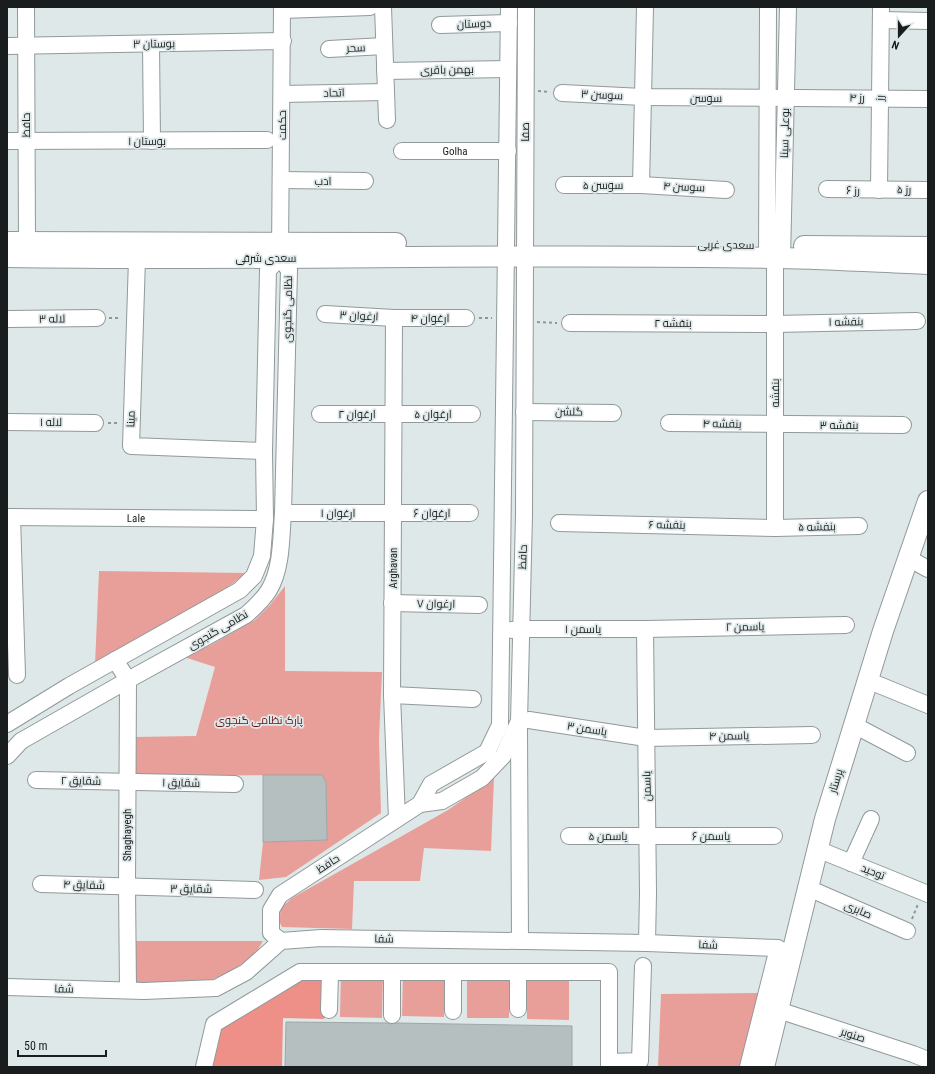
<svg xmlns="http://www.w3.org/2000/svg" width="935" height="1074" viewBox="0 0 935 1074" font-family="'Roboto Condensed',Cairo,sans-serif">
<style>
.green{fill:#e89f99}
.forest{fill:#ee8f88}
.building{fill:#b6bfbf;stroke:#9ea6a6}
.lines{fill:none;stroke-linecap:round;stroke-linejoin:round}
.minor-casing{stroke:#91999a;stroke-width:18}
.major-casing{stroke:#91999a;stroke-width:22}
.path{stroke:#909697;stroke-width:2;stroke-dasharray:3 3;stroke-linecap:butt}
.minor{stroke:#fff;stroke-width:16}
.major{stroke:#fff;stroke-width:20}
.labels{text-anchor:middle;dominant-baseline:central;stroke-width:3.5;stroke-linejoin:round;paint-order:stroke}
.street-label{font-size:11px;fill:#1a1d1d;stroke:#dfe8e9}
.park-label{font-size:11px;fill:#681417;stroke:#dfe8e9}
</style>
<rect width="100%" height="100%" fill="#dfe8e9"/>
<path class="green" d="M 99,571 L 247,573 L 217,595 L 95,665 Z
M 285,586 L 285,671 L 382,672 L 379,739 L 381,813 L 286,877 L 259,880 L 263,842 L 327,840 L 326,782 L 322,775 L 137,776 L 133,768 L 133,737 L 196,736 L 215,667 L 184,657 L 211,645 L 255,620 L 270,605 Z
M 494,778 L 491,851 L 424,848 L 420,881 L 354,881 L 352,929 L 282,927 L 279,921 L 281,908 L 292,898 L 448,810 Z
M 133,941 L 263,941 L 257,951 L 245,962 L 223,975 L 205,982 L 133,985 Z
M 341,972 L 383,973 L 382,1018 L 340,1017 Z
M 403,972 L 445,972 L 444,1017 L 402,1016 Z
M 467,973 L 509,974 L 509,1018 L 467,1018 Z
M 527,974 L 569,975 L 569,1020 L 527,1019 Z
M 759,993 L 742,1067 L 658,1067 L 661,994 Z"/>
<path class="forest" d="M 300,976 L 324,976 L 324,1019 L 283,1018 L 282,1067 L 211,1067 L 219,1028 Z"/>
<path class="building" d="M 263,775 L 322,775 L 326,782 L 327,840 L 263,842 Z
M 286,1022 L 387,1023 L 392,1024 L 396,1023 L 572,1026 L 572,1067 L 285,1067 Z"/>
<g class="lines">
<g class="minor-casing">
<g id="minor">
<path d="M 26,7 L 27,242"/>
<path d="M 383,7 L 387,120"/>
<path d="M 282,10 L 370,7"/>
<path d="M 881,20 L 928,21"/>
<path d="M 440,25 L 509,23"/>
<path d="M 151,44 L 152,141"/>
<path d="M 7,46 L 283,41"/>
<path d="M 329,49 L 384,46"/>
<path d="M 385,71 L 508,69"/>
<path d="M 562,93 L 643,97 L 928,99"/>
<path d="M 282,94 L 386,92"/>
<path d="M 7,141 L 267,140"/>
<path id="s1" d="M 402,151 L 508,151"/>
<path d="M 281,180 L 365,181"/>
<path d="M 564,185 L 641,185 L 726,190"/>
<path d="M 641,185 L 645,7"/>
<path d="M 827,189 L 928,190"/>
<path d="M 879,190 L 881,7"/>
<path d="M 280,253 L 282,7"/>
<path d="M 767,258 L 768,7"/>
<path d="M 782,258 L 788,7"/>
<path d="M 137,259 L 131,446 L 264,451"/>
<path d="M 325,314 L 394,318 L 466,318"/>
<path d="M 394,318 L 392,695 L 397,819"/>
<path d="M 7,319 L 97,318"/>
<path d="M 570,323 L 775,324 L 917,321"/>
<path d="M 524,412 L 613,413"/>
<path d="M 320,414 L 472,414"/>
<path d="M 7,422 L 95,423"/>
<path d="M 669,423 L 903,425"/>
<path d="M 283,513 L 470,513"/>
<path id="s2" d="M 7,517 L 265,519"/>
<path d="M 12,517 L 17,675"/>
<path d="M 559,523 L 775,528 L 859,526"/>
<path d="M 775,528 L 775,258"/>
<path d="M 908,558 L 928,569"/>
<path d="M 392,603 L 479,605"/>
<path d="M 645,629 L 648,893 L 647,943"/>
<path d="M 512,630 L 521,629 L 645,629 L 846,625"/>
<path d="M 115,660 L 128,680 L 127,887 L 128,990"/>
<path d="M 867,680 L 928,705"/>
<path d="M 392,695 L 473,699"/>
<path d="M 529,720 L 646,738 L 812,735"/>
<path d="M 7,724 L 69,686 L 240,590 L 254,576 L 262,556 L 265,519 L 264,451 L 268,270 L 280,258"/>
<path d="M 854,725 L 907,753"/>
<path d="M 519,727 L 520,941"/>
<path d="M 7,756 L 21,741 L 128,680 L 246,615 C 254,608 263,600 269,590 C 282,568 281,538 283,513 L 289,270 L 280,258"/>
<path d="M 36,780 L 235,784"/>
<path d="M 420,804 L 431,784 L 487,752 L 500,725 L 509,7"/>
<path d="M 569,836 L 774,836"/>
<path d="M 817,849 L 928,894"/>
<path d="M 851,863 L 871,819"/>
<path d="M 41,884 L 255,890"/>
<path d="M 808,888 L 907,931"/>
<path d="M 281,941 L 271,933 L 271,910 L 280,895 L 420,804 L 442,801 L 482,778 L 503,756 L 519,721 L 524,515 L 526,7"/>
<path d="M 453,972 L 453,1011"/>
<path d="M 7,987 L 144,991 L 216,988 L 246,972 L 281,941 L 321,938 L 647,943 L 778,948 L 748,1067"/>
<path d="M 518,1009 L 518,972"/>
<path d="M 329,1010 L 330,972"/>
<path d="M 778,1010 L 913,1054 L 928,1060"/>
<path d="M 392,1015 L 392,972"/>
<path d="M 609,1062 L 640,1061 L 643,966"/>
<path d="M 204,1067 L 214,1024 L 300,972 L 609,972 L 609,1067"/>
</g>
</g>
<g class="major-casing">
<path id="major" d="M 7,242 L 396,243
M 804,246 L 928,247
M 7,257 C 265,261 522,253 780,258 C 829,259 879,262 928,264
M 764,1067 L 825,819 L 883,631 L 928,501"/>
</g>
<path class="path" d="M 538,91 L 550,92
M 109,318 L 121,318
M 479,318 L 492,318
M 537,322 L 557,323
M 108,423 L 118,423
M 912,919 L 918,904"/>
<use href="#minor" class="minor"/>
<use href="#major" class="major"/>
</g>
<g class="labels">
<g class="street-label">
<text transform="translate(474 24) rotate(-2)">دوستان</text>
<text transform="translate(154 44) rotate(-1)">بوستان ۳</text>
<text transform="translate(356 48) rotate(-2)">سحر</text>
<text transform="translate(447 70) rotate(-1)">بهمن باقری</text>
<text transform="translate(334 93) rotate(-1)">اتحاد</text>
<text transform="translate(602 95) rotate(3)">سوسن ۳</text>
<text x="706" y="98">سوسن</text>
<text transform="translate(857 98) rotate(1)">رز ۴</text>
<text transform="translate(880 98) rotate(-89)">رز</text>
<text transform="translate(26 125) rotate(-90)">حافظ</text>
<text transform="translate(282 125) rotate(-90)">حکمت</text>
<text transform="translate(525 132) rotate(-90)">صفا</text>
<text transform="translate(785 133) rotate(-89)">بوعلی سینا</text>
<text x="147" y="141">بوستان ۱</text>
<text stroke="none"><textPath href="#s1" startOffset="53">Golha</textPath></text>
<text x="323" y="181">ادب</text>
<text x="603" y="185">سوسن ۵</text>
<text transform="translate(684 187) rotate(3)">سوسن ۴</text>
<text x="853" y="190">رز ۶</text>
<text transform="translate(904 190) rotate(1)">رز ۵</text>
<text transform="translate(726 245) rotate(1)">سعدی غربی</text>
<text x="266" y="258">سعدی شرقی</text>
<text transform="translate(288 309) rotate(-89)">نظامی گنجوی</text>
<text transform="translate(359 316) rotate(3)">ارغوان ۳</text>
<text x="430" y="318">ارغوان ۴</text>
<text transform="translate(52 319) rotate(-1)">لاله ۳</text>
<text transform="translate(846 322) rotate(-1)">بنفشه ۱</text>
<text x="673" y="323">بنفشه ۲</text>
<text transform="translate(775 393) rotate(-90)">بنفشه</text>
<text transform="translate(569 412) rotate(1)">گلشن</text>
<text x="357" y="414">ارغوان ۲</text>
<text x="433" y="414">ارغوان ۵</text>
<text transform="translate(131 419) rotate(-89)">مینا</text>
<text x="51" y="422">لاله ۱</text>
<text transform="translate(722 424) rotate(1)">بنفشه ۴</text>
<text x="839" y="425">بنفشه ۳</text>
<text x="338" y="513">ارغوان ۱</text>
<text x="432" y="513">ارغوان ۶</text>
<text stroke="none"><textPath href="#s2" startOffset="129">Lale</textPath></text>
<text transform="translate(667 525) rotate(1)">بنفشه ۶</text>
<text transform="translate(817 527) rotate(-1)">بنفشه ۵</text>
<text transform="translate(523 557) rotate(-88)">حافظ</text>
<text transform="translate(393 568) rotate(-90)">Arghavan</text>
<text transform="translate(436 604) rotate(1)">ارغوان ۷</text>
<text transform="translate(745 627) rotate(-1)">یاسمن ۲</text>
<text x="583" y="629">یاسمن ۱</text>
<text transform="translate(218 630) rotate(-30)">نظامی گنجوی</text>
<text transform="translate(587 729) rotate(9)">یاسمن ۳</text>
<text transform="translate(729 736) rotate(-1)">یاسمن ۴</text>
<text transform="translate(81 781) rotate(1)">شقایق ۲</text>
<text transform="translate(836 781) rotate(-73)">پرستار</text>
<text transform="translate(181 783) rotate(1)">شقایق ۱</text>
<text transform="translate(647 786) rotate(-91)">یاسمن</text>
<text transform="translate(127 835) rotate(-90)">Shaghayegh</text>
<text x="608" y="836">یاسمن ۵</text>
<text x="711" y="836">یاسمن ۶</text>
<text transform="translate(328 864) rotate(-33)">حافظ</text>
<text transform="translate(873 872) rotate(22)">توحید</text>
<text transform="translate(84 885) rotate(2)">شقایق ۴</text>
<text transform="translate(191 889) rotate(1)">شقایق ۳</text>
<text transform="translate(858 910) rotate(23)">صابری</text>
<text transform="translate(384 939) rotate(1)">شفا</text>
<text transform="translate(708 945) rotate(2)">شفا</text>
<text transform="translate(64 989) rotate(1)">شفا</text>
<text transform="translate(853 1035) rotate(18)">صنوبر</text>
</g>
<g class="park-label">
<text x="259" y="720">پارک نظامی گنجوی</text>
</g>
</g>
<rect width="935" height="1074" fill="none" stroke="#1a1d1d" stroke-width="16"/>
<g transform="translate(899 36) rotate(201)" stroke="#dfe8e9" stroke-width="3" paint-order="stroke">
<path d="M0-3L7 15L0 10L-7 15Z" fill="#1a1d1d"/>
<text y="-6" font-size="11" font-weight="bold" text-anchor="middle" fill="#1a1d1d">N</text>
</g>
<path d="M18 1050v6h88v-6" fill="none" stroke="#1a1d1d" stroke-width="2"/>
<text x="24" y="1050" font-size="12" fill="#1a1d1d" stroke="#dfe8e9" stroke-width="3" paint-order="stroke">50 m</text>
</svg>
